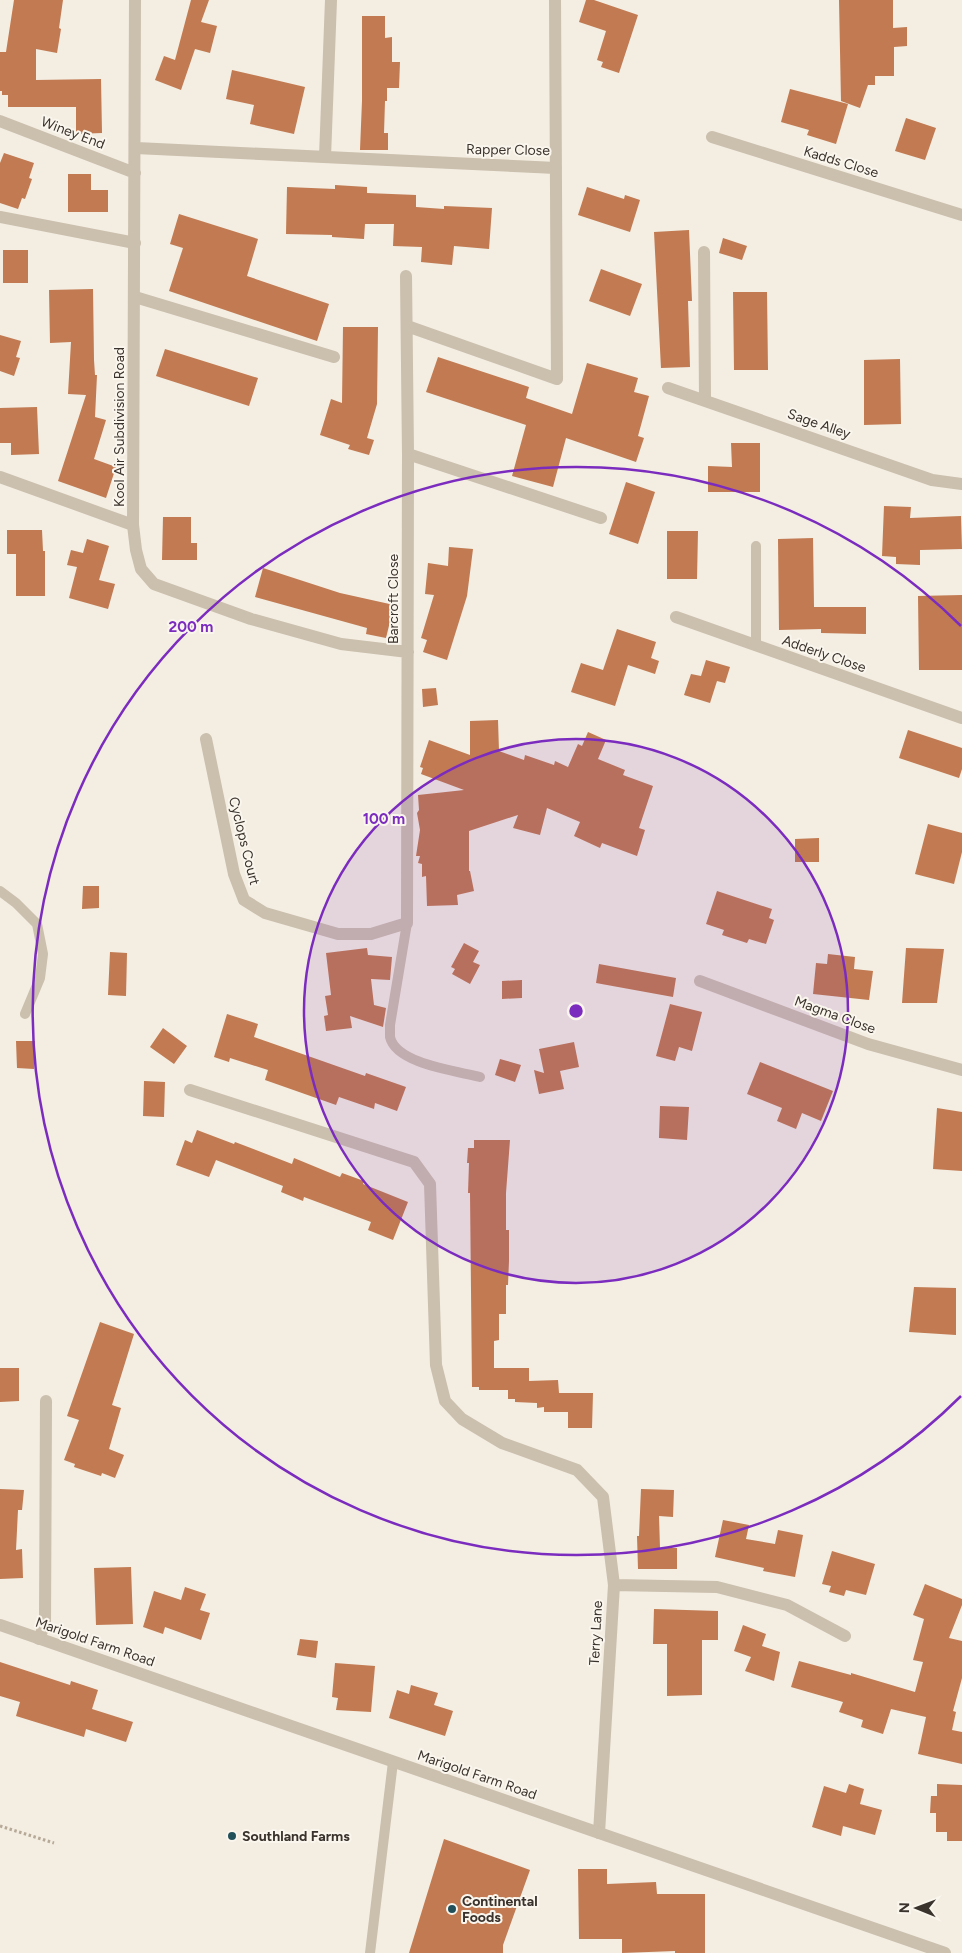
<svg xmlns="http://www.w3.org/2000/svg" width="962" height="1953" viewBox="0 0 962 1953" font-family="Figtree,sans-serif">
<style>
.building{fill:#c17a51}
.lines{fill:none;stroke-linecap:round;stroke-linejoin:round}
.path{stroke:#b7a997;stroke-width:3;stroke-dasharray:2.5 2.5;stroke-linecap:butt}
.service{stroke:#cbbfad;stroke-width:10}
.minor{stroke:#cbbfad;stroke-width:12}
.tertiary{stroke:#cbbfad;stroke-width:12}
.ring{fill:none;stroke:#7b2cbf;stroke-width:2.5}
.poi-dot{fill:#22505a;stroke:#faf6ee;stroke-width:2}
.labels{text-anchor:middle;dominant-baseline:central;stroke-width:4;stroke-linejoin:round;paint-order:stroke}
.street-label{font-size:14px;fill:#3a322c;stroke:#faf6ee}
.poi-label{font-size:14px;font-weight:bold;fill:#3a322c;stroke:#faf6ee;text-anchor:start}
.centre{fill:#7b2cbf;stroke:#faf6ee;stroke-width:2.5}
.ring-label{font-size:15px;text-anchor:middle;font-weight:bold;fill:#7b2cbf;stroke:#faf6ee;stroke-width:4;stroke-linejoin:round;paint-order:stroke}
</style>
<rect width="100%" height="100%" fill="#f3ede2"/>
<path class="building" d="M 14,0 L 63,0 L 59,28 L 61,29 L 57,53 L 36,49 L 36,80 L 101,79 L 102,133 L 76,134 L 76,107 L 8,107 L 8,95 L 2,95 L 2,91 L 0,91 L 0,52 L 6,52 Z
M 191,0 L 209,0 L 201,22 L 217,26 L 210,53 L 195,49 L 181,90 L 155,80 L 164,56 L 175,60 Z
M 586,0 L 594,0 L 638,15 L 619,73 L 601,67 L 603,62 L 597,60 L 606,31 L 579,22 Z
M 839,0 L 893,0 L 893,28 L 907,27 L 907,46 L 894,47 L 894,76 L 875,76 L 875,85 L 868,85 L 860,108 L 841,101 Z
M 362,16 L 385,16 L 385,38 L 392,37 L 392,62 L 400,62 L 399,88 L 387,88 L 387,101 L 385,101 L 384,133 L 388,133 L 388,150 L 360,150 L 362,101 Z
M 232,70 L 305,87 L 294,134 L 250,124 L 254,105 L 226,99 Z
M 790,89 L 848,104 L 836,144 L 807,135 L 809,130 L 781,122 Z
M 906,118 L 936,128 L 925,160 L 895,151 Z
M 4,153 L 34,163 L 29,178 L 32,179 L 25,199 L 22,198 L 18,209 L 0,203 L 0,163 Z
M 68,174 L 91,174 L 91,190 L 108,190 L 108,212 L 68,212 Z
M 335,185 L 367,187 L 367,193 L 416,195 L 416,207 L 444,209 L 444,206 L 492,208 L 489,249 L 454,246 L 452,265 L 421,262 L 422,247 L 393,246 L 394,224 L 365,224 L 364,239 L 332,237 L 332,235 L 286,234 L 287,187 L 335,189 Z
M 587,187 L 624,199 L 625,195 L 640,200 L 630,232 L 578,215 Z
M 179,214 L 258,239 L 247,276 L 329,304 L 317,341 L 169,291 L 183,248 L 170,244 Z
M 689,230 L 692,301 L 688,301 L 690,367 L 661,368 L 654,232 Z
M 723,238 L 747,246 L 742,260 L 719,253 Z
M 3,250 L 28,250 L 28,283 L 3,283 Z
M 601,269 L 642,284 L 630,316 L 589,301 Z
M 93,289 L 94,360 L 95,375 L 97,375 L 95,417 L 106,420 L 94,459 L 116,467 L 106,498 L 58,481 L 86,395 L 68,394 L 71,342 L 50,343 L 49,290 Z
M 733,292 L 767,292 L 768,370 L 734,370 Z
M 343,327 L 378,327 L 377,404 L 367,438 L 374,440 L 369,455 L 348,449 L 350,445 L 320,435 L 331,399 L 342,403 Z
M 0,335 L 21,341 L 16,357 L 20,358 L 14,376 L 0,371 Z
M 165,349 L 258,378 L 249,406 L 156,376 Z
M 438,357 L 529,387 L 526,398 L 572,414 L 587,363 L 638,378 L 634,392 L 649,396 L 638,436 L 644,438 L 636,462 L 566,438 L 553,487 L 512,476 L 526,425 L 426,392 Z
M 900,359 L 901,424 L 864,425 L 864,360 Z
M 37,407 L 39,454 L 11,455 L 11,443 L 0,443 L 0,408 Z
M 731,443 L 760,443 L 760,492 L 708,492 L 708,466 L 732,467 Z
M 626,482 L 655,492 L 638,544 L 609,534 Z
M 884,506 L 911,507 L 910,518 L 961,516 L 962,549 L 920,550 L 920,565 L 896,564 L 896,557 L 882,556 Z
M 163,517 L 191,517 L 191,543 L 197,543 L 197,560 L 162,560 Z
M 7,530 L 42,530 L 43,551 L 45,551 L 45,596 L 16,596 L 16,554 L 7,554 Z
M 667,531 L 698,531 L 697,579 L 667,579 Z
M 813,538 L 814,607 L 866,607 L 866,634 L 821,633 L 821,629 L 779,630 L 778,539 Z
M 87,539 L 109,546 L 99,580 L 115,584 L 108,609 L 69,598 L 77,567 L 67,565 L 71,550 L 83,553 Z
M 449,547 L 473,549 L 467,596 L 447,660 L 423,652 L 427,640 L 421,638 L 434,595 L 425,594 L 428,563 L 448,566 Z
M 263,568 L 340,593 L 394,605 L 386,638 L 366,634 L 367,628 L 255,597 Z
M 962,595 L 962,670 L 919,670 L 918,596 Z
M 617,629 L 656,642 L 651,658 L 659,661 L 655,674 L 628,665 L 615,706 L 571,692 L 581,663 L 603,670 Z
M 706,660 L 730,667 L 725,683 L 717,681 L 710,703 L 684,695 L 691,674 L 701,676 Z
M 436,688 L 438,705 L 423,707 L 422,689 Z
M 498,720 L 499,751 L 524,760 L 525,755 L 554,765 L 555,761 L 568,767 L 578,744 L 582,746 L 588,732 L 606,740 L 598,759 L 625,770 L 623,775 L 653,786 L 639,828 L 645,830 L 637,856 L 602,843 L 600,848 L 574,836 L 580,822 L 547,808 L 540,835 L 513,828 L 518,815 L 469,831 L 469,871 L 470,871 L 474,891 L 457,895 L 458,905 L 427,906 L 426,876 L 422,877 L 422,864 L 418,863 L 420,856 L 416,856 L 420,830 L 417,813 L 419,810 L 418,795 L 464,790 L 421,774 L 423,768 L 420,767 L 429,740 L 470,755 L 470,721 Z
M 908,730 L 962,748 L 962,769 L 959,778 L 899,758 Z
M 928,824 L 962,833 L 962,852 L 954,884 L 915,874 Z
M 819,838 L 819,862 L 795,862 L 795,839 Z
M 83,886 L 99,886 L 99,908 L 82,909 Z
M 717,891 L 772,909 L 769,918 L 774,920 L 766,944 L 749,939 L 747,943 L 722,935 L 724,930 L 706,924 Z
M 464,943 L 479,951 L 473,962 L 480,965 L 470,984 L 452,974 L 455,969 L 451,967 Z
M 367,948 L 368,955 L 392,957 L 390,980 L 371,979 L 374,1005 L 386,1008 L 383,1027 L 350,1016 L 352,1028 L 326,1031 L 324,1016 L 328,1015 L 325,996 L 331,995 L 326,953 Z
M 906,948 L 944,949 L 937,1003 L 902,1003 Z
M 110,952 L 127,953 L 126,996 L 108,995 Z
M 828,954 L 855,957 L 854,969 L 873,971 L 869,1000 L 813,994 L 816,963 L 827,964 Z
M 599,964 L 676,978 L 673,997 L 596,983 Z
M 522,980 L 522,998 L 502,999 L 502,981 Z
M 670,1004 L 702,1012 L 692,1051 L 679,1047 L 675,1061 L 656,1056 Z
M 227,1014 L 258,1024 L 254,1037 L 365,1076 L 366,1073 L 406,1087 L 397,1111 L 375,1103 L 374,1109 L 339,1097 L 336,1105 L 265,1080 L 268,1070 L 230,1058 L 229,1062 L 214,1057 Z
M 163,1028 L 187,1046 L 174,1064 L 150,1047 Z
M 16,1041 L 35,1041 L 34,1069 L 17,1068 Z
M 574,1042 L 579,1067 L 560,1071 L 564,1089 L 539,1094 L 534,1070 L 544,1073 L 539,1049 Z
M 500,1059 L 521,1065 L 515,1082 L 495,1075 Z
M 760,1062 L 833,1091 L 821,1121 L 802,1113 L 796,1129 L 777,1121 L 782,1108 L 747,1094 Z
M 144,1081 L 165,1082 L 164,1117 L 143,1116 Z
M 660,1106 L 689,1107 L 687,1140 L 659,1138 Z
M 937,1108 L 962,1112 L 962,1171 L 933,1169 Z
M 197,1130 L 234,1144 L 235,1142 L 292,1164 L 294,1158 L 340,1177 L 342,1173 L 364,1181 L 363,1184 L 408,1202 L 393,1240 L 368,1230 L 371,1222 L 304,1197 L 303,1201 L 281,1192 L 283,1186 L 216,1160 L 209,1177 L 176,1165 L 185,1140 L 192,1143 Z
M 474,1140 L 510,1140 L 506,1193 L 506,1230 L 509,1230 L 509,1261 L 508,1285 L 506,1285 L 506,1314 L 499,1314 L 499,1340 L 494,1341 L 494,1368 L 529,1368 L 529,1381 L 558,1380 L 559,1393 L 593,1393 L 592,1428 L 568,1428 L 568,1412 L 544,1412 L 544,1407 L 537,1408 L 537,1403 L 515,1402 L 515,1399 L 508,1399 L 508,1390 L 479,1390 L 479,1387 L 472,1387 L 470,1193 L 468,1193 L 469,1163 L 467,1163 L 468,1148 L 474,1148 Z
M 914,1287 L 956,1288 L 956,1335 L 909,1332 Z
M 100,1322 L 134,1334 L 112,1405 L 121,1408 L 109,1449 L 124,1455 L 115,1478 L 102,1473 L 101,1476 L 74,1467 L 75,1464 L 64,1460 L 79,1420 L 67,1416 Z
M 0,1368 L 19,1368 L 19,1401 L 0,1402 Z
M 0,1489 L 24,1490 L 22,1510 L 18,1510 L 16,1550 L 22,1549 L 23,1578 L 0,1579 Z
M 641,1489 L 674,1490 L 673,1517 L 659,1516 L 660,1548 L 677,1548 L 677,1569 L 638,1569 L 637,1536 L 639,1536 Z
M 723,1520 L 749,1525 L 746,1539 L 775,1544 L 778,1530 L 803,1535 L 795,1577 L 763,1571 L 764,1568 L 715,1557 Z
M 832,1551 L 875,1564 L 866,1595 L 846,1590 L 844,1596 L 829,1592 L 831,1586 L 822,1584 Z
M 131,1567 L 133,1624 L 96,1625 L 94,1568 Z
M 925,1584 L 962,1599 L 962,1605 L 949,1638 L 962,1641 L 962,1678 L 953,1711 L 956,1712 L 952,1730 L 962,1732 L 962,1764 L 918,1754 L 926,1717 L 891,1709 L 883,1734 L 861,1727 L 863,1720 L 839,1712 L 843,1702 L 791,1687 L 799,1661 L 851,1675 L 851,1673 L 915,1692 L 923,1662 L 913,1660 L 924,1619 L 913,1615 Z
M 185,1587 L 206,1594 L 200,1610 L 210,1613 L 201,1640 L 165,1627 L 163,1634 L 143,1627 L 154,1591 L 181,1600 Z
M 654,1609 L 718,1611 L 718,1640 L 702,1640 L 702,1695 L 667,1696 L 667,1644 L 653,1644 Z
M 743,1625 L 766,1634 L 762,1646 L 780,1652 L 774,1681 L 745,1671 L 751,1657 L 734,1651 Z
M 300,1639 L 318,1641 L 316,1658 L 297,1655 Z
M 0,1662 L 70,1685 L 71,1681 L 98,1690 L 92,1709 L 133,1722 L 126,1742 L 86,1729 L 84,1737 L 16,1716 L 20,1702 L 0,1696 Z
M 335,1663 L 375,1666 L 371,1712 L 336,1710 L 338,1698 L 332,1697 Z
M 411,1685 L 438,1693 L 434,1705 L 453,1711 L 445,1736 L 389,1718 L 397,1690 L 409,1694 Z
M 849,1784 L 864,1789 L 860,1804 L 882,1810 L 875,1835 L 843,1826 L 841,1836 L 812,1827 L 824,1786 L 846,1793 Z
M 937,1784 L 962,1785 L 962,1841 L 947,1841 L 947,1832 L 936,1832 L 936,1813 L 930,1813 L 931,1796 L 937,1796 Z
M 444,1839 L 530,1870 L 503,1945 L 503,1953 L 409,1953 Z
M 578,1869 L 607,1869 L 607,1884 L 656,1882 L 657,1894 L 705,1894 L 705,1953 L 675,1953 L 675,1951 L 622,1953 L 622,1939 L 579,1939 Z"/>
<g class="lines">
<path class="path" d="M 0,1826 L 54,1843"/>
<path class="service" d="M 756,646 L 756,546
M 0,891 L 16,903 L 37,924 L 43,954 L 40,978 L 25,1014
M 407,923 L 390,1025 C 390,1028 390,1033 390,1037 C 396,1064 457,1071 480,1077
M 370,1953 L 393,1762"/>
<path class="minor" d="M 135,0 L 133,525 L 136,550 L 141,569 L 154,584 L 251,619 L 341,644 L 408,652
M 0,121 L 135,173
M 712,137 L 962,215
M 136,148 L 556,168
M 325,157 L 331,0
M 0,217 L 135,243
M 704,252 L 705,400
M 135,297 L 334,357
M 407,326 L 557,379 L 555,0
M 668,388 L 932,480 L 962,484
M 408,454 L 601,518
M 0,477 L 133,525
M 676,617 L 962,718
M 206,739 L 234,874 L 244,900 L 265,913 L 338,934 L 371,934 L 407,923 L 408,454 L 406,276
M 700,981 L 868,1044 L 962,1070
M 190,1090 L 414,1162 L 430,1184 L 436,1365 L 445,1401 L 462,1419 L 502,1443 L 577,1470 L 603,1497 L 614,1585 L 599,1833
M 614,1585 L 717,1587 L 787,1605 L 845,1636
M 39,1639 L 45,1623 L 46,1401"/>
<path class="tertiary" d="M 0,1625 L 945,1953"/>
</g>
<circle cx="576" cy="1011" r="272" fill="#7b2cbf" fill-opacity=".12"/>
<g class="ring">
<circle cx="576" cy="1011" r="272"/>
<path d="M961 1396A544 544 0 1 1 961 626"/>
</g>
<g class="poi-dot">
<circle cx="232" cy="1836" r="5"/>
<circle cx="452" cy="1909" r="5"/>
</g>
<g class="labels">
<g class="street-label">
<text transform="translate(73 133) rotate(21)">Winey End</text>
<text transform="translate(508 150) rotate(1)">Rapper Close</text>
<text transform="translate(841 162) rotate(17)">Kadds Close</text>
<text transform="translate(819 424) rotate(19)">Sage Alley</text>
<text transform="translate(119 427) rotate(-90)">Kool Air Subdivision Road</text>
<text transform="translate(393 599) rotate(-90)">Barcroft Close</text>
<text transform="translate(824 654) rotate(19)">Adderly Close</text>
<text transform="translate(244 841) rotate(76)">Cyclops Court</text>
<text transform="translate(835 1015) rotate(20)">Magma Close</text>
<text transform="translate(596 1633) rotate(-87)">Terry Lane</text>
<text transform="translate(95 1642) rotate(19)">Marigold Farm Road</text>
<text transform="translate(477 1775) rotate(19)">Marigold Farm Road</text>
</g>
<g class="poi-label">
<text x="242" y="1836">Southland Farms</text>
<text x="462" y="1901">Continental<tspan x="462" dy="16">Foods</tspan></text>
</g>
</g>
<circle cx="576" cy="1011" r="8" class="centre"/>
<g class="ring-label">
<text x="191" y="632">200 m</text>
<text x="384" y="824">100 m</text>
</g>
<g transform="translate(917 1908) rotate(271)" stroke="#faf6ee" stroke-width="4" paint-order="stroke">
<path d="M0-4L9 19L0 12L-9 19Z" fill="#3a322c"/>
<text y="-8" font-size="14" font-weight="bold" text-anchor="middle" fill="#3a322c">N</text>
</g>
</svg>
